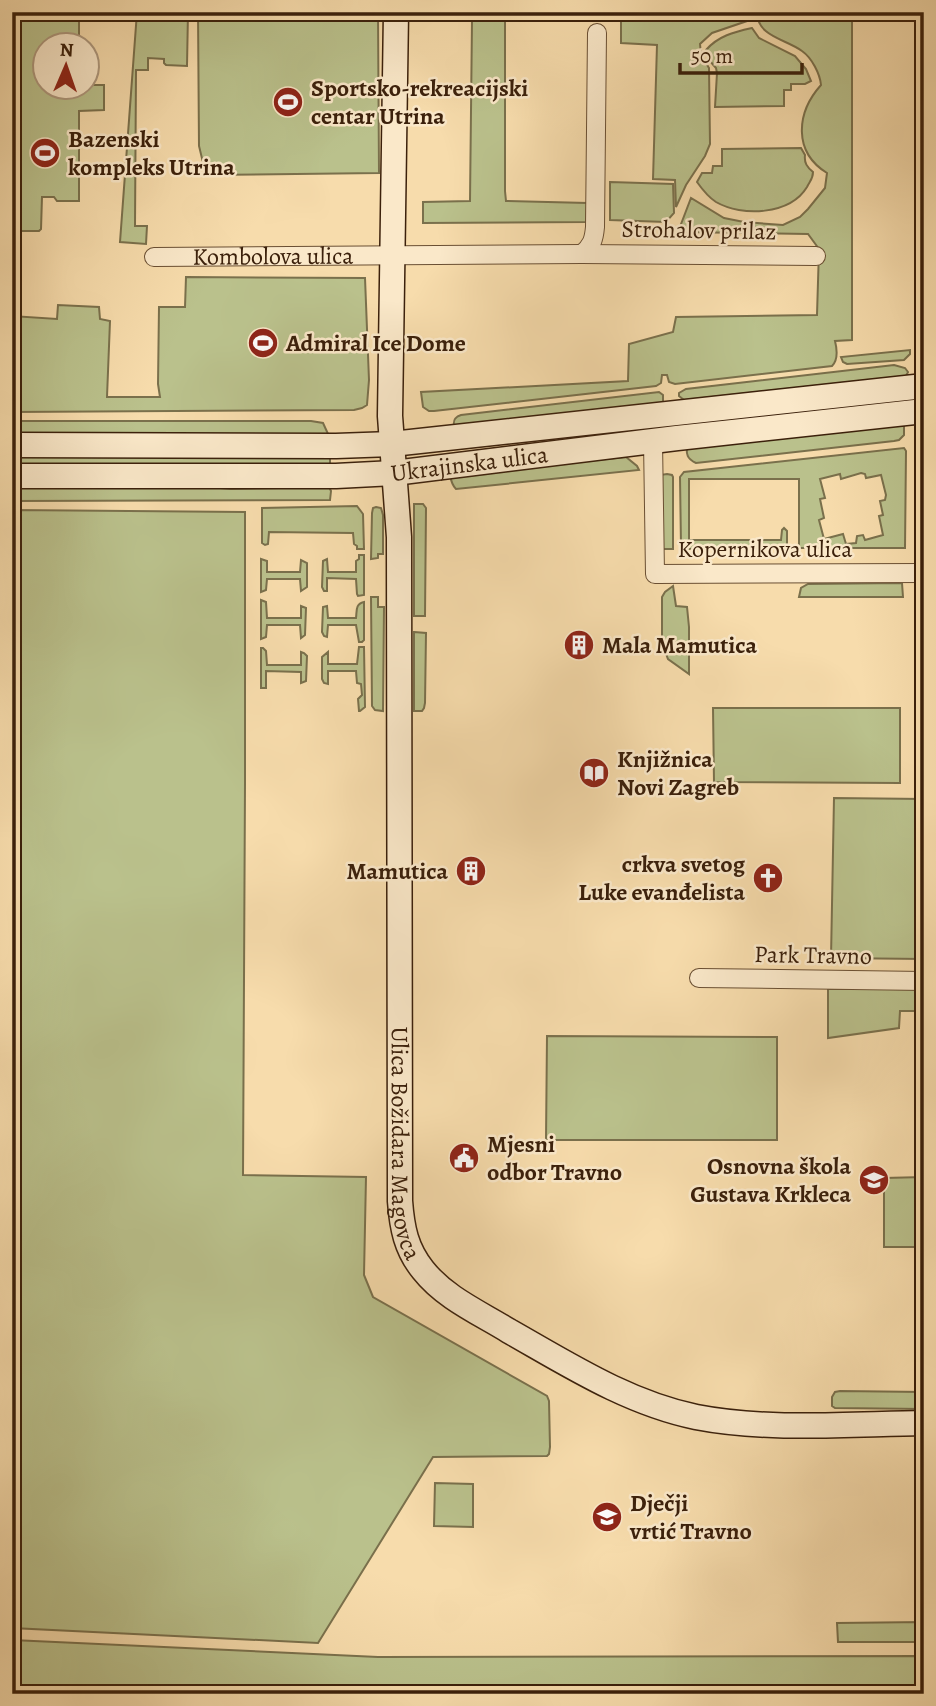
<svg xmlns="http://www.w3.org/2000/svg" width="936" height="1706" viewBox="0 0 936 1706" font-family="Alegreya,serif">
<style>
.green{fill:#bac18c;stroke:#7a704c;stroke-width:2;fill-rule:evenodd}
.lines{fill:none;stroke-linecap:round;stroke-linejoin:round}
.street-casing{stroke:#6a4f33;stroke-width:20}
.secondary-casing{stroke:#3b200b;stroke-width:27}
.street{stroke:#fae8c9;stroke-width:18}
.secondary{stroke:#fae8c9;stroke-width:24}
.labels{text-anchor:middle;dominant-baseline:central;stroke-width:5;stroke-linejoin:round;paint-order:stroke}
.poi-label{font-size:24px;font-weight:bold;fill:#3b200b;stroke:#fae8c9;text-anchor:start}
.street-label{font-size:24px;fill:#3b200b;stroke:#fae8c9}
</style>
<rect width="100%" height="100%" fill="#f7dcac"/>
<filter id="stains"><feTurbulence type="fractalNoise" baseFrequency=".00286" numOctaves="4"/><feColorMatrix values="0 0 0 0 .2 0 0 0 0 .09 0 0 0 0 .02 0 0 0 .5 -.17"/></filter>
<radialGradient id="worn" r=".72"><stop offset=".6" stop-color="#630" stop-opacity="0"/><stop offset="1" stop-color="#630" stop-opacity=".3"/></radialGradient>
<path class="green" d="M 12,12 L 79,12 L 79,45 L 46,46 L 46,88 L 88,88 L 88,85 L 104,85 L 104,110 L 79,111 L 79,201 L 57,201 L 54,197 L 42,197 L 41,229 L 39,231 L 12,231 Z
M 137,12 L 188,12 L 187,66 L 166,65 L 164,63 L 164,59 L 148,58 L 148,70 L 136,70 L 135,226 L 147,226 L 146,244 L 120,242 Z
M 198,12 L 378,12 L 379,173 L 206,175 L 199,146 Z
M 852,12 L 852,340 L 835,341 C 837,349 838,360 832,366 L 675,384 L 669,382 L 667,375 L 662,375 L 661,383 L 656,386 L 434,411 L 429,411 L 423,407 L 421,392 L 628,381 L 629,344 L 673,332 L 676,317 L 817,315 L 819,249 L 808,234 L 678,232 L 691,198 L 724,218 L 744,222 L 783,225 L 800,217 L 808,209 L 825,188 L 827,173 C 793,152 796,113 821,85 C 820,74 812,58 802,51 C 786,39 758,37 757,13 Z
M 748,13 L 750,20 L 712,33 L 700,44 L 701,55 L 709,68 L 710,144 L 705,156 L 686,185 L 676,207 L 675,180 L 653,179 L 657,45 L 621,43 L 621,19 L 727,19 Z
M 505,20 L 505,191 L 506,201 L 587,203 L 586,222 L 423,223 L 423,202 L 470,201 L 472,21 Z
M 752,28 L 759,38 L 795,56 L 806,69 L 811,81 L 805,84 L 791,84 L 791,90 L 784,90 L 784,106 L 715,107 L 717,73 L 716,68 L 709,60 L 706,50 C 718,36 734,32 752,28 Z
M 801,148 L 805,155 C 804,163 807,167 813,172 C 813,179 810,181 807,187 C 790,215 742,217 716,202 C 708,197 702,189 697,182 L 702,173 L 712,173 L 713,166 L 722,166 L 722,149 Z
M 610,182 L 673,184 L 674,213 L 666,222 L 610,220 Z
M 186,277 L 365,278 L 369,380 L 367,405 L 362,408 L 354,410 L 12,412 L 12,316 L 57,319 L 58,305 L 99,307 L 100,319 L 110,321 L 107,397 L 160,397 L 158,384 L 159,307 L 185,307 Z
M 916,313 L 924,313 L 924,357 C 911,349 916,327 916,313 Z
M 910,350 L 910,354 L 904,360 L 847,364 L 843,362 L 841,357 Z
M 894,365 L 905,368 L 908,372 L 906,376 L 684,400 L 679,396 L 679,393 L 686,389 Z
M 659,392 L 663,395 L 663,401 L 661,403 L 454,426 C 453,420 455,417 461,415 Z
M 12,421 L 311,421 L 323,423 L 329,436 L 12,436 Z
M 904,424 L 904,435 L 899,440 L 894,441 L 696,463 C 687,459 686,454 687,445 Z
M 904,448 L 906,451 L 905,548 L 799,548 L 799,479 L 689,479 L 689,540 L 781,540 L 782,530 L 784,528 L 787,531 L 787,548 L 685,549 L 681,546 L 680,477 L 684,472 ZM 861,473 L 865,474 L 866,478 L 881,475 L 886,495 L 885,500 L 880,501 L 883,515 L 879,516 L 883,535 L 865,540 L 863,535 L 857,536 L 856,543 L 846,544 L 843,534 L 824,539 L 819,520 L 824,518 L 820,499 L 825,498 L 820,479 L 840,474 L 841,479 Z
M 12,456 L 330,457 L 330,464 L 12,465 Z
M 626,457 L 637,466 L 639,470 L 456,489 C 452,485 451,481 450,475 Z
M 667,474 L 672,475 L 673,477 L 673,549 L 660,549 L 660,475 Z
M 12,484 L 177,484 L 231,489 L 329,487 L 331,491 L 330,500 L 12,501 Z
M 414,504 L 423,504 L 426,508 L 425,616 L 414,616 Z
M 357,506 L 363,514 L 364,549 L 357,549 L 357,546 L 354,544 L 353,533 L 269,532 L 268,544 L 265,545 L 262,543 L 262,508 Z
M 376,507 L 381,508 L 383,515 L 383,554 L 378,554 L 378,558 L 371,559 L 372,513 L 373,508 Z
M 12,510 L 245,512 L 245,783 L 243,1175 L 366,1177 L 364,1275 L 373,1297 L 547,1396 L 549,1401 L 550,1447 L 549,1454 L 547,1456 L 433,1457 L 318,1643 L 12,1628 Z
M 359,555 L 364,555 L 364,595 L 358,596 L 357,594 L 356,579 L 327,578 L 327,591 L 324,591 L 322,587 L 323,561 L 327,559 L 328,572 L 356,572 L 356,561 L 359,559 Z
M 261,559 L 267,561 L 267,572 L 300,572 L 301,560 L 307,563 L 307,587 L 301,591 L 300,579 L 267,579 L 266,590 L 261,592 Z
M 902,583 L 903,597 L 799,597 L 801,588 L 808,584 Z
M 673,586 L 676,606 L 687,607 L 689,627 L 689,674 L 668,659 L 662,643 L 662,597 L 665,592 Z
M 371,597 L 378,597 L 378,607 L 384,607 L 383,711 L 375,710 L 372,706 Z
M 261,600 L 266,602 L 267,618 L 301,618 L 301,606 L 306,608 L 305,635 L 301,638 L 300,625 L 267,625 L 266,637 L 261,639 Z
M 364,602 L 364,640 L 362,642 L 359,642 L 356,625 L 328,625 L 327,637 L 324,636 L 322,632 L 323,607 L 327,606 L 328,618 L 356,618 C 357,611 355,604 364,602 Z
M 414,632 L 426,633 L 425,703 L 424,708 L 422,711 L 414,711 Z
M 359,647 L 364,647 L 365,707 L 360,711 L 359,711 L 358,699 L 362,695 L 361,684 L 357,683 L 356,671 L 328,671 L 328,684 L 324,683 L 322,679 L 322,657 L 328,652 L 328,664 L 357,664 Z
M 261,648 L 263,648 L 266,651 L 267,665 L 301,665 L 301,652 L 304,653 L 307,656 L 306,681 L 301,683 L 301,672 L 266,671 L 266,688 L 261,688 Z
M 713,708 L 900,708 L 900,783 L 714,782 Z
M 834,798 L 924,799 L 924,959 L 831,958 Z
M 828,989 L 924,989 L 924,1011 L 900,1011 L 899,1028 L 828,1038 Z
M 547,1036 L 777,1037 L 777,1140 L 546,1140 Z
M 924,1177 L 924,1247 L 884,1247 L 884,1178 Z
M 840,1391 L 924,1392 L 924,1409 L 835,1408 L 832,1406 L 832,1397 L 835,1392 Z
M 435,1483 L 473,1484 L 473,1527 L 434,1526 Z
M 924,1622 L 924,1642 L 838,1642 L 837,1623 Z
M 12,1640 L 378,1657 L 924,1656 L 924,1685 L 189,1688 L 12,1685 Z"/>
<g class="lines">
<g class="street-casing">
<g id="street">
<path d="M 582,254 C 592,246 594,239 595,227 L 597,33"/>
<path id="s1" d="M 154,257 L 582,254 L 816,256"/>
<path d="M 653,441 L 655,574 L 924,573"/>
<path d="M 699,978 L 924,981"/>
</g>
</g>
<g class="secondary-casing">
<g id="secondary">
<path id="s2" d="M 396,12 L 390,416 L 399,537 L 400,1201 C 402,1228 406,1249 423,1270 C 445,1298 480,1313 509,1331 C 569,1365 628,1403 696,1417 C 768,1431 850,1424 924,1423"/>
<path d="M 12,445 L 336,446 L 392,444 L 924,386"/>
<path id="s3" d="M 12,476 L 336,476 L 394,473 L 677,438 L 924,411"/>
</g>
</g>
<use href="#street" class="street"/>
<use href="#secondary" class="secondary"/>
</g>
<defs>
<g id="stadium-disc" transform="scale(1.575)"><circle r="9.5" fill="#8f2418" stroke="#fae8c9"/><path d="M0-5a6.5 5 0 1 0 0 10a6.5 5 0 1 0 0-10ZM-3.5-1.8h7v3.6h-7Z" fill="#fff"/></g>
<g id="building-disc" transform="scale(1.575)"><circle r="9.5" fill="#8f2418" stroke="#fae8c9"/><path d="M-4-6H4V6H1V3H-1V6H-4ZM-2.5-4.3h1.7v1.8h-1.7ZM.8-4.3h1.7v1.8H.8ZM-2.5-1h1.7V.8h-1.7ZM.8-1h1.7V.8H.8Z" fill="#fff"/></g>
<g id="library-disc" transform="scale(1.575)"><circle r="9.5" fill="#8f2418" stroke="#fae8c9"/><path d="M-6-4Q-3-5.5-.7-3.5V5Q-3 3-6 4ZM6-4Q3-5.5 .7-3.5V5Q3 3 6 4Z" fill="#fff"/></g>
<g id="church-disc" transform="scale(1.575)"><circle r="9.5" fill="#8f2418" stroke="#fae8c9"/><path d="M-1.2-6h2.4v3.5h3.3v2.4h-3.3V6h-2.4V-.1h-3.3v-2.4h3.3Z" fill="#fff"/></g>
<g id="civic-disc" transform="scale(1.575)"><circle r="9.5" fill="#8f2418" stroke="#fae8c9"/><path d="M-.6-6.5H3V-4.5H.6V-3L4-1V1h2V6H-6V1h2V-1L-.6-3ZM-1.2 2.5V6h2.4V2.5Z" fill="#fff"/></g>
<g id="school-disc" transform="scale(1.575)"><circle r="9.5" fill="#8f2418" stroke="#fae8c9"/><path d="M0-5L7-2L0 1L-7-2ZM-4 1L0 2.5L4 1V4Q0 6-4 4Z" fill="#fff"/></g>
</defs>
<g fill-rule="evenodd">
<use href="#stadium-disc" x="288" y="102"/>
<use href="#stadium-disc" x="45" y="153"/>
<use href="#stadium-disc" x="263" y="343"/>
<use href="#building-disc" x="579" y="645"/>
<use href="#library-disc" x="594" y="773"/>
<use href="#building-disc" x="471" y="871"/>
<use href="#church-disc" x="768" y="878"/>
<use href="#civic-disc" x="464" y="1158"/>
<use href="#school-disc" x="874" y="1180"/>
<use href="#school-disc" x="607" y="1517"/>
</g>
<g class="labels">
<g class="poi-label">
<text x="311" y="88">Sportsko-rekreacijski<tspan x="311" dy="28">centar Utrina</tspan></text>
<text x="68" y="139">Bazenski<tspan x="68" dy="28">kompleks Utrina</tspan></text>
<text x="286" y="343">Admiral Ice Dome</text>
<text x="602" y="645">Mala Mamutica</text>
<text x="617" y="759">Knjižnica<tspan x="617" dy="28">Novi Zagreb</tspan></text>
<text x="745" y="864" text-anchor="end">crkva svetog<tspan x="745" dy="28">Luke evanđelista</tspan></text>
<text x="448" y="871" text-anchor="end">Mamutica</text>
<text x="487" y="1144">Mjesni<tspan x="487" dy="28">odbor Travno</tspan></text>
<text x="851" y="1166" text-anchor="end">Osnovna škola<tspan x="851" dy="28">Gustava Krkleca</tspan></text>
<text x="630" y="1503">Dječji<tspan x="630" dy="28">vrtić Travno</tspan></text>
</g>
<g class="street-label">
<text transform="translate(699 230) rotate(1)">Strohalov prilaz</text>
<text stroke="none"><textPath href="#s1" startOffset="119">Kombolova ulica</textPath></text>
<text stroke="none"><textPath href="#s3" startOffset="458">Ukrajinska ulica</textPath></text>
<text x="765" y="549">Kopernikova ulica</text>
<text transform="translate(813 955) rotate(1)">Park Travno</text>
<text stroke="none"><textPath href="#s2" startOffset="1132">Ulica Božidara Magovca</textPath></text>
</g>
</g>
<rect width="936" height="1706" fill="none" stroke="#f7dcac" stroke-width="42"/>
<rect x="14" y="14" width="908" height="1678" fill="none" stroke="#3b200b" stroke-width="3.5"/>
<rect x="21" y="21" width="894" height="1664" fill="none" stroke="#3b200b" stroke-width="2"/>
<g transform="translate(66 66) rotate(2)"><circle r="33" fill="#fae8c9" stroke="#ae987d" stroke-width="2"/>
<path d="M0-5L12 26L0 18L-12 26Z" fill="#8f2418"/>
<text y="-10" font-size="19" font-weight="bold" text-anchor="middle" fill="#3b200b">N</text>
</g>
<path d="M680 63v10h122v-10" fill="none" stroke="#3b200b" stroke-width="3.5"/>
<text x="691" y="63" font-size="21" fill="#3b200b" stroke="#fae8c9" stroke-width="5" paint-order="stroke">50 m</text>
<rect width="100%" height="100%" filter="url(#stains)"/>
<rect width="100%" height="100%" fill="url(#worn)"/>
</svg>
